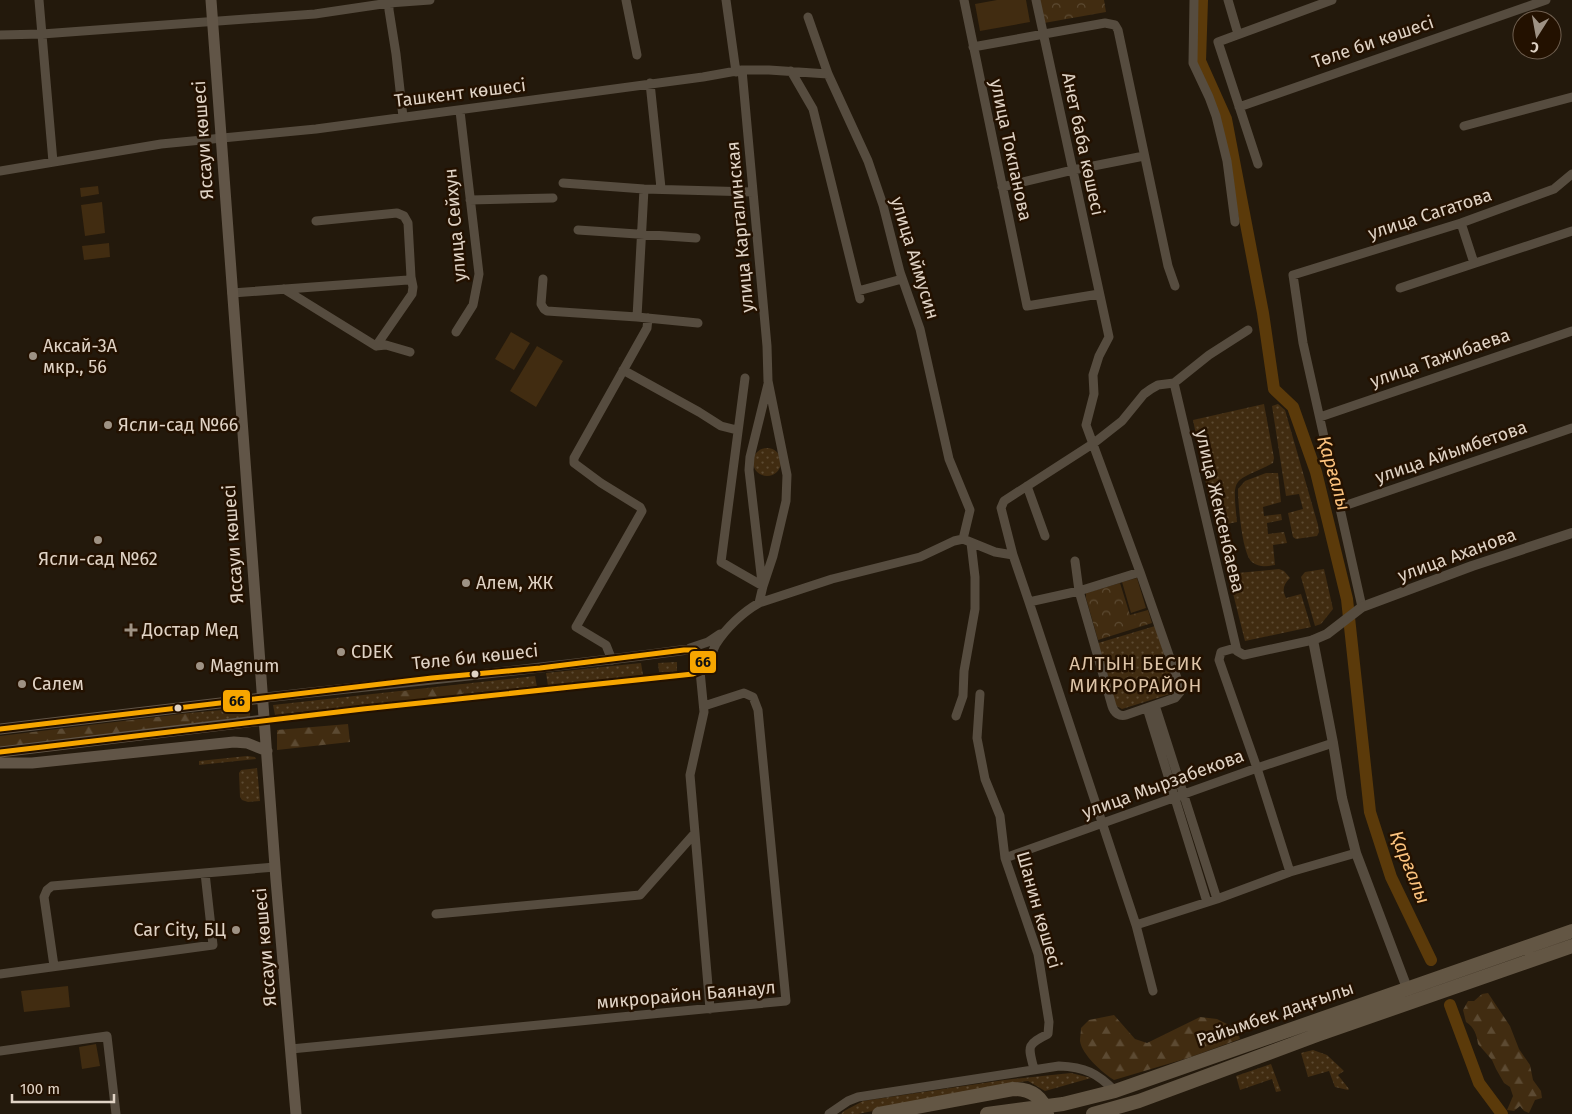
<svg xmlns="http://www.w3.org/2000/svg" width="1572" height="1114" viewBox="0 0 1572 1114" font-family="'Fira Sans',sans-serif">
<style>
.grass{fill:url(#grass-dots)}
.forest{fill:url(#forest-firs)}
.park{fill:url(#park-crowns)}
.pitch{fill:#412c11}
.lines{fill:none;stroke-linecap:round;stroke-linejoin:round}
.river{stroke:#5b3a0a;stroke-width:12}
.minor{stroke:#564c3f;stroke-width:9}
.tertiary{stroke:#564c3f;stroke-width:10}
.secondary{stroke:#615547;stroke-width:11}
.trunk{stroke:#635644;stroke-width:14}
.bus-1-casing{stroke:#231100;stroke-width:9}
.bus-1{stroke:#f7a600;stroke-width:5}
.poi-dot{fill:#9e9284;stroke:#231100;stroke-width:2}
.bus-dot{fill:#e0d3c5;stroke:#231100;stroke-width:2}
.labels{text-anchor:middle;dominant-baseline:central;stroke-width:5;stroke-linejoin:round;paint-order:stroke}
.street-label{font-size:18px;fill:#e0d3c5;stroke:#231100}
.poi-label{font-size:18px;fill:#e0d3c5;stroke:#231100;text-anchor:start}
.water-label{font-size:19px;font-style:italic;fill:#fbc27d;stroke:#231100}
.neighbourhood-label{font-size:19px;letter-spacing:1px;fill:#ddc4a7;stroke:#231100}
.line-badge{stroke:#231100;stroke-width:2}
.pale-badge-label{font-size:14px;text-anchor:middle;font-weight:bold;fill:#111}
</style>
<defs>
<pattern id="grass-dots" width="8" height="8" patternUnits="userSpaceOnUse" patternTransform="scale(1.25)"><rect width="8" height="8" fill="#412c11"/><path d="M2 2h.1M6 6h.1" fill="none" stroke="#5c4a32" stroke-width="1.8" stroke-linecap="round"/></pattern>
<pattern id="forest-firs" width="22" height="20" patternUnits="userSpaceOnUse" patternTransform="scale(1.25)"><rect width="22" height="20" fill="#412c11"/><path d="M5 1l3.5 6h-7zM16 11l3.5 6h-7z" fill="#5c4a32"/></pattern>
<pattern id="park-crowns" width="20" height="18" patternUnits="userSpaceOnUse" patternTransform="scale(1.25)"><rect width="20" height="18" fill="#412c11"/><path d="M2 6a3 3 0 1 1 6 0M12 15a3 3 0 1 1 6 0" fill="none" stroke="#5c4a32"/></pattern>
</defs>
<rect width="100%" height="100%" fill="#23190c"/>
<path class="grass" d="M 1264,404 L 1274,458 L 1273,463 C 1233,484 1232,473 1237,522 L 1227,524 L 1238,573 L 1279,569 L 1284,571 L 1290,578 C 1283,585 1282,590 1286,598 L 1301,594 L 1311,627 L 1245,641 L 1209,498 L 1193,420 Z
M 1278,404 L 1285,410 L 1318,525 L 1319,532 L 1317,536 L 1296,539 L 1293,537 L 1288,513 L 1303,509 L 1299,494 L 1286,496 L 1272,406 Z
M753 462a14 14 0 1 1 28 0a14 14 0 1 1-28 0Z
M 1266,473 L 1278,473 L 1281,502 L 1263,507 L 1264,516 L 1281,514 L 1282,520 L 1267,523 L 1268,534 L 1284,532 L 1287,543 L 1273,545 L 1275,565 C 1268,566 1259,568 1252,562 C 1242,554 1238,503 1238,489 L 1245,481 Z
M 1324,569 L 1333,609 L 1321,624 L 1315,626 L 1301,577 L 1305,572 Z
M 1155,626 L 1173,681 L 1173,689 L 1170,694 L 1122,709 L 1111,703 L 1095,644 Z
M 677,662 L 677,672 L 659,672 L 658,663 Z
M 641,663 L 643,675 L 548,686 L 546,673 Z
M 535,676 L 537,687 L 275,715 L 273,705 Z
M 244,708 L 250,708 L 250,719 L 191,726 L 189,713 Z
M 247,756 L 255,757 L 256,759 L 199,765 L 199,761 Z
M 257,768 L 260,801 L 248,802 L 242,800 L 240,797 L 239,773 L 241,770 Z
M 1313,1050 L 1327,1055 L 1344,1071 L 1338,1075 L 1349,1089 L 1348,1090 L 1335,1087 L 1329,1071 L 1308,1077 L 1301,1053 Z
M 1271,1064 L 1281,1091 L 1276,1092 L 1272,1079 L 1240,1090 L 1236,1076 Z
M 1071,1073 L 1091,1078 L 1045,1091 L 1028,1081 L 1005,1084 L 858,1114 L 841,1114 L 844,1111 L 863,1101 L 1004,1080 Z"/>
<path class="forest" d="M 465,684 L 463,695 L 388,703 L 388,693 Z
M 189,713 L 191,726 L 0,748 L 0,736 Z
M 348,724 L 350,742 L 277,750 L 277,730 Z
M 1488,993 L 1510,1026 L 1519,1049 L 1530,1065 L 1533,1080 L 1541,1091 L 1542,1098 L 1535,1100 L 1529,1113 L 1524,1111 L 1520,1106 L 1514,1111 L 1507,1110 L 1513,1096 L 1510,1087 L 1504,1083 L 1496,1069 L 1492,1060 L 1478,1044 C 1477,1035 1474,1027 1466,1022 L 1463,1010 L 1468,1001 L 1474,1001 L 1482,994 Z
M 1114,1015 L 1135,1039 L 1147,1043 L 1200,1017 L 1217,1019 L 1237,1029 L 1240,1039 L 1188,1058 L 1114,1080 C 1103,1073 1082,1055 1080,1041 C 1080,1037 1081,1032 1081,1028 L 1089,1020 Z"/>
<path class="park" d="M 1039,0 L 1104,0 L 1106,12 L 1044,23 Z
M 1120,583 L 1130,615 L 1148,610 L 1152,623 L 1098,640 L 1086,598 L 1086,593 Z"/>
<path class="pitch" d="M 997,0 L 1026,0 L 1030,22 L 980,31 L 975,4 Z
M 98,186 L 99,194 L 81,197 L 80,188 Z
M 102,202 L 105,233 L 85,236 L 81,205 Z
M 109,243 L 110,257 L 84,260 L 82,246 Z
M 511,332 L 530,343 L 514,370 L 495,359 Z
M 537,346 L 563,361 L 536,407 L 510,391 Z
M 1137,578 L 1146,608 L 1131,613 L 1122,582 Z
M 68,986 L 70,1007 L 24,1012 L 21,991 Z
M 96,1044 L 100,1066 L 82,1069 L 79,1047 Z"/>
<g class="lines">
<path class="river" d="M 1202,0 L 1200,61 L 1226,119 L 1263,313 L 1274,389 L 1293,407 L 1316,472 L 1347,599 L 1370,812 L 1391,877 L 1431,960
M 1450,1005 L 1479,1083 L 1502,1114"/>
<path class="minor" d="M 39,0 L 53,162
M 389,0 L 389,10 L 396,54 L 403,117
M 626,0 L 637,55
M 726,0 L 736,72
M 964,0 L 1027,306 L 1099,294
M 1194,0 L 1193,63 L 1209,97 L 1216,116 L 1227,161 L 1235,222
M 1228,0 L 1238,34
M 808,17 L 828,74 L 868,161 L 883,205 L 900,272 L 920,329 L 949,459 L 970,510 L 963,539
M 0,35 L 42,34 L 315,14 L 389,3 L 430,0
M 973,47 L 1105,23 L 1115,25 L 1118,30 L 1168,266 L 1175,286
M 742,70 L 767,346 L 768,381 L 787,475 L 786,501 L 773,556 L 763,586 L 759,603
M 791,71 L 813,109 L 860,299
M 650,83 L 661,188
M 1239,107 L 1546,0
M 1464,126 L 1572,97
M 1258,164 L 1218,42 L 1332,0
M 0,171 L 161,144 L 316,129 L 703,77 L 742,70 L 769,70 L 828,74
M 563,183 L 644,189 L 753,192
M 1002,187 L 1073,170 L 1144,156
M 470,200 L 553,198
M 1461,223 L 1474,263
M 578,230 L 696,238
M 543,279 L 541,304 L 544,309 L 547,311 L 637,317 L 698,323
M 1400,288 L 1572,231
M 284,289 L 376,346 L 412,294 L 413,287 L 411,277
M 858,291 L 902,279
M 232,293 L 408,280 L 411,277 L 408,223 L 404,216 L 397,213 L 316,221
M 637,317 L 644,189
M 456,332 L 473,305 L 479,274 L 460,111
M 376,346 L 386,345 L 410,352
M 623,370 L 699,412 L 721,426 L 737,430
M 745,378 L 721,562 L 763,586
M 1174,383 L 1237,651 L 1244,655 L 1313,640
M 1320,417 L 1572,331
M 1027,486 L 1045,536
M 1341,507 L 1572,428
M 963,539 L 995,552 L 1013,555 L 1029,602 L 1079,591 L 1140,572 L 1086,425 L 1094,394 L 1093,375 L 1099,356 L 1109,337 L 1036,0
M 1013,555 L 1001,508 L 1004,501 L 1094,443 L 1122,421 L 1144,394 L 1151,389 L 1158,385 L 1174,383 L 1209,355 L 1248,330
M 1075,561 L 1079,591 L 1112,706 C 1114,713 1120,717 1126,715 L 1175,698 L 1180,692 L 1178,681 L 1140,572
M 762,583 L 749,470 L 750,457 L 768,384
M 1029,602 L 1136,925 L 1153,991
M 1362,607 L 1303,343 L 1293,275 L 1461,223 L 1554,189 L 1572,174
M 690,648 L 708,642 L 720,634
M 1235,648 L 1221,652 L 1219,660 L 1257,768 L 1290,872
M 684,650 L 695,650 L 703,657 L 703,664 L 700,671 L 704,712 L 690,775 L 710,1009
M 612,660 L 606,645 L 576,627 L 642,511 L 640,507 L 601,483 L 574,463 L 574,458 L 647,328 L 648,318
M 703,669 C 709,662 712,652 716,644 C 726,628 743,612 759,603 L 832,579 L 920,557 L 954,541 L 963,539
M 980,694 L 977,738 L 985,779 L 1000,816 L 1005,858 L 1038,954 L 1049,1022 L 1048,1034 C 1026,1045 1028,1046 1034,1069
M 1155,705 L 1217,899
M 1147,708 L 1207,902
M 956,716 L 963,696 L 964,671 L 975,609 L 975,577 L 971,543
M 1005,858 L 1257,768 L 1333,743
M 436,914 L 640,895 L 695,833
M 1136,925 L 1217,899 L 1290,872 L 1356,853
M 54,966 L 44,897 L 47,890 L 52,886 L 275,867
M 0,974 L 213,945 L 205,873
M 291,1049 L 786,1001 L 758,710 L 753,697 L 744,693 L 704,706
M 0,1051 L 107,1036 L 116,1114
M 829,1114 L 848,1101 L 858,1097 L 1059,1066 C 1085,1067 1097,1073 1115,1091"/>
<path class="tertiary" d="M 262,698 C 403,682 544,669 684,650
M 1407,988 L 1356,853 L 1342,798 L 1333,743 L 1313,640 L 1327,634 L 1362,607 L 1472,566 L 1572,533"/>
<path class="secondary" d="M 211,0 L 276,880 L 296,1114
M 0,729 L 262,698
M 0,752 L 264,720
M 0,763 L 32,763 L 234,742 L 247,743 L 267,751"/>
<path class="trunk" d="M 879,1114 L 1013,1089 C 1030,1089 1042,1096 1047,1113
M 987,1114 L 1063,1104 L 1115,1091 L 1572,931
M 1093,1114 L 1139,1101 L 1317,1035 L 1572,946"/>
<g class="bus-1-casing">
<path id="bus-1" d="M 0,729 L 432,678 L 540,668 L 684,650 L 695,650 L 703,657 L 703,664 L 700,671 L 693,674 L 363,709 L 0,752"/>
</g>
<use href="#bus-1" class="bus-1"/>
</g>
<g class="poi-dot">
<circle cx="33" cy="356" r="5"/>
<circle cx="108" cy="425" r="5"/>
<circle cx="98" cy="540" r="5"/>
<circle cx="466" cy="583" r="5"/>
<path d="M128.5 622.5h5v5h5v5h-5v5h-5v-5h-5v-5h5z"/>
<circle cx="341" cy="652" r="5"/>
<circle cx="200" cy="666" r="5"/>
<circle cx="22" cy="684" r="5"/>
<circle cx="236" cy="930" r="5"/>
</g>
<g class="bus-dot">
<circle cx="475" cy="674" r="4.5"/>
<circle cx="178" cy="708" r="4.5"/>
</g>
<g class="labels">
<g class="street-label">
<text transform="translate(1373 42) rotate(-19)">Төле би көшесі</text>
<text transform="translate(460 93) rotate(-7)">Ташкент көшесі</text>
<text transform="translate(203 140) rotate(-94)">Яссауи көшесі</text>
<text transform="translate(1083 144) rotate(78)">Анет баба көшесі</text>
<text transform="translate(1011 150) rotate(78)">улица Токпанова</text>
<text transform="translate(1430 214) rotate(-18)">улица Сагатова</text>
<text transform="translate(455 225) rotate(-95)">улица Сейхун</text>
<text transform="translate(740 227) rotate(-95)">улица Каргалинская</text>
<text transform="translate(915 258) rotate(73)">улица Аймусин</text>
<text transform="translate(1440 358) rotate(-19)">улица Тажибаева</text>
<text transform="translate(1451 452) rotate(-19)">улица Айымбетова</text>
<text transform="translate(1220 511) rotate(77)">улица Жексенбаева</text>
<text transform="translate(233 544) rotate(-94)">Яссауи көшесі</text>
<text transform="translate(1457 555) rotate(-20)">улица Аханова</text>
<text transform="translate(475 657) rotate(-6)">Төле би көшесі</text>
<text transform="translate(1163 784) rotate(-20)">улица Мырзабекова</text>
<text transform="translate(1039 910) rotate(74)">Шанин көшесі</text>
<text transform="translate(265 947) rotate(-95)">Яссауи көшесі</text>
<text transform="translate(686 995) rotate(-5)">микрорайон Баянаул</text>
<text transform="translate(1275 1014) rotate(-19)">Райымбек даңғылы</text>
</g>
<g class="poi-label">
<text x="43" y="346">Аксай-3А<tspan x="43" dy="21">мкр., 56</tspan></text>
<text x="118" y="425">Ясли-сад №66</text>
<text x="98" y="559" text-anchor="middle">Ясли-сад №62</text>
<text x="476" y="583">Алем, ЖК</text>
<text x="142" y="630">Достар Мед</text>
<text x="351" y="652">CDEK</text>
<text x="210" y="666">Magnum</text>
<text x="32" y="684">Салем</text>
<text x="226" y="930" text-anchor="end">Car City, БЦ</text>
</g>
<g class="water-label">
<text transform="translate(1334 473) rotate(74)">Қарғалы</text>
<text transform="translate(1410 867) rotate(68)">Қарғалы</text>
</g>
<g class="neighbourhood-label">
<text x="1136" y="663">АЛТЫН БЕСИК<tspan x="1136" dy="22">МИКРОРАЙОН</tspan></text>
</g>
</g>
<g class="line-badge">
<rect x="689" y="650" width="28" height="24" rx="5" fill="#f7a600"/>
<rect x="222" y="689" width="29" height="24" rx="5" fill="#f7a600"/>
</g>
<g class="pale-badge-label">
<text x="703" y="667">66</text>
<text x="237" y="706">66</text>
</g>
<g transform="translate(1537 35) rotate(191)"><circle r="24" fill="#231100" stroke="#6f5f4f"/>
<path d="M0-4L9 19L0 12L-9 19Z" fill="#9e9284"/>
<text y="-8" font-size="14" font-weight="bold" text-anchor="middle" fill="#e0d3c5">С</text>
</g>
<path d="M12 1094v8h102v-8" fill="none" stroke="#e0d3c5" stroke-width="2.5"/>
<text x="20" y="1094" font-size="15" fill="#e0d3c5" stroke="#231100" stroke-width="4" paint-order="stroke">100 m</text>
</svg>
